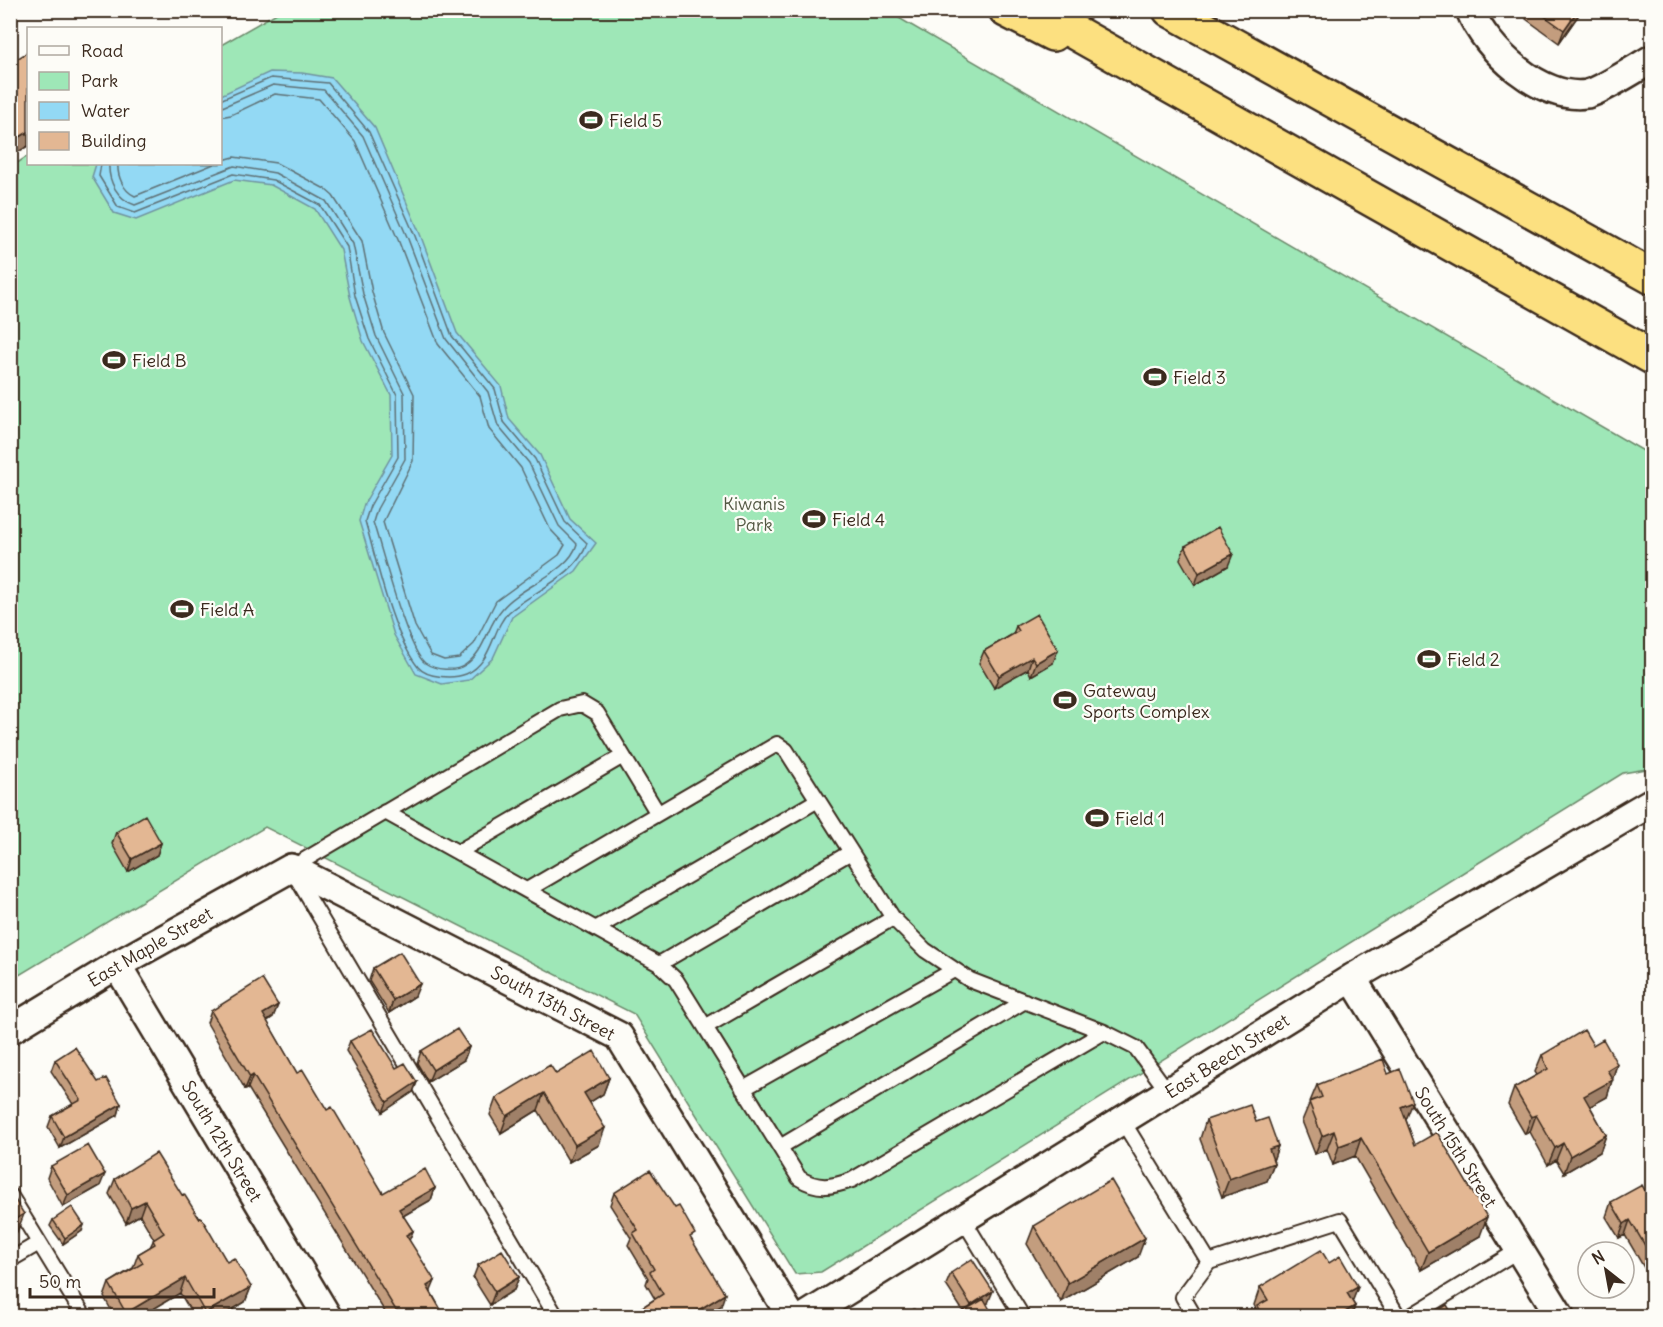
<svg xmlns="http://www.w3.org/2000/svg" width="1663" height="1327" viewBox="0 0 1663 1327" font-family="Delius,sans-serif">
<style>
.green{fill:#9ee7b7;stroke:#6c886a;stroke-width:1.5}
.water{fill:#93d9f4;stroke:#70939e;stroke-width:1.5}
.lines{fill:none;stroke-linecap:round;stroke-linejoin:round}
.shore{stroke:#5e7074;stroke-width:1.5}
.service-casing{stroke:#3b2a1e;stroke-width:18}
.minor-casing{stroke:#3b2a1e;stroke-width:32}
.motorway-casing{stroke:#3b2a1e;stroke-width:38}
.service{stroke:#fdfcf7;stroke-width:14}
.minor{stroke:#fdfcf7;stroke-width:27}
.motorway{stroke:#fce080;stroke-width:33}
.wall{fill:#c39d7e;stroke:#3b2a1e;stroke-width:1.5}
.shaded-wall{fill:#9f8067;stroke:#3b2a1e;stroke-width:1.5}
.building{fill:#e3b793;stroke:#3b2a1e;stroke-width:1.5}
.labels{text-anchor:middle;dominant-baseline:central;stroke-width:4.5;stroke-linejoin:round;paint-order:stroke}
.poi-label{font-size:18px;fill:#3b2a1e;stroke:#fdfcf7;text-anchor:start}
.park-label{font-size:18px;fill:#545944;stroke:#fdfcf7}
.street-label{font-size:18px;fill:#3b2a1e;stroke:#fdfcf7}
</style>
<rect width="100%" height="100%" fill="#fdfcf7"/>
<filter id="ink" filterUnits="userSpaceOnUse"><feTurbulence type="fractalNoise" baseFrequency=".0167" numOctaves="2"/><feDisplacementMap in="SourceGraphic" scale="12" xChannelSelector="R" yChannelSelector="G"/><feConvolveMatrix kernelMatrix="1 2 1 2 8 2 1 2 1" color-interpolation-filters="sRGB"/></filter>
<g filter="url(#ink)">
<path class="green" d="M 280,11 L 887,11 L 1652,456 L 1652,768 L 1623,773 L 821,1272 L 795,1274 L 634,1014 L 265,827 L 11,980 L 11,167 L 28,156 L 28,164 L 220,164 L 221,45 Z"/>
<path class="water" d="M 270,72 L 302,73 L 332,78 L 375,128 L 420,234 L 457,333 L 501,386 L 509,419 L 540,455 L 570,519 L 596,543 L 576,571 L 512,617 L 493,658 L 469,680 L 442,684 L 416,674 L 394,635 L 359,521 L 364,504 L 392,455 L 391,395 L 363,341 L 350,297 L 341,250 L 315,209 L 271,185 L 234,180 L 136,220 L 114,213 L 92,177 L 96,164 L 220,164 L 221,95 Z"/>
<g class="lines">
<path class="shore" d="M 220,117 L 231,115 L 275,94 L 319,99 L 355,141 L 399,242 L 438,344 L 480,396 L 489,429 L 521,468 L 550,529 L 565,545 L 559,555 L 496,601 L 474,644 L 459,658 L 444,660 L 431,655 L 415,626 L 383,522 L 413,461 L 414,394 L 384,333 L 372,292 L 362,241 L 333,196 L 325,189 L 276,163 L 234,157 L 220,161
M 101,164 L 99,176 L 118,207 L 135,213 L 233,174 L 273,180 L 320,205 L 347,247 L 355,296 L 369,339 L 397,395 L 398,457 L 370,506 L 365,521 C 377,562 392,634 418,667 C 427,678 453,679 466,674 C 493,663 492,627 509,612 C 533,591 578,575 587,543 L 565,522 L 535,459 L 504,422 L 495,389 L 452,336 L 415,236 L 369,132 L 328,83 L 271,78 L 220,100
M 109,164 C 108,181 117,199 135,205 L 234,166 L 275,173 L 326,201 L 353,244 L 363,294 L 376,336 L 404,393 L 405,459 L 377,509 L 373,522 C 382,549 407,649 425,663 C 435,670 455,672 465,665 C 486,651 486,627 502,609 C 520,586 569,573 577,544 L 559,526 L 529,463 L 498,426 L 488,392 L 446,339 L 408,239 L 363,136 L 324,90 L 273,85 L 220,108
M 118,164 C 117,175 123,191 135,196 L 214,164"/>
<g class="service-casing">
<path id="service" d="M 385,812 L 659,964 L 676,980 L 799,1178 C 818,1190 832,1187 852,1180 L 1104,1032
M 458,852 L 623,756
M 527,890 L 777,744 L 786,750 L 893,918 L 925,950 L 970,980 L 1104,1032 L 1136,1048 L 1168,1092
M 597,928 L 818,800
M 659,964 L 851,852
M 705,1027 L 893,918
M 743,1089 L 954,970
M 1122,1120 L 1209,1262
M 780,1147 L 1025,1001
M 10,1195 L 84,1316
M 963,1219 L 1022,1316
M 10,1260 L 39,1243
M 556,1316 L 291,868 L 560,709 L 582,704 L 597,713 L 657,812
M 1194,1316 L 1183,1297 L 1209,1262 L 1340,1220 L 1398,1316
M 1411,1316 L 1519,1250"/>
</g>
<g class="minor-casing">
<path id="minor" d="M 1470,10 C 1486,50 1541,101 1587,94 C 1601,91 1638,67 1652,59
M 117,965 L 327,1316
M 1352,978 L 1560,1316
M 10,1030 L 117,965 L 291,868 L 619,1036 L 791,1316
M 806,1316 L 1352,978 L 1652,802"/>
</g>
<g class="motorway-casing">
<path id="motorway" d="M 1006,10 L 1053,34
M 1035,10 L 1652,357
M 1170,10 L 1652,277"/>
</g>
<use href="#service" class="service"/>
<use href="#minor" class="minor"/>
<use href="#motorway" class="motorway"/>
</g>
<path class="wall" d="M 1529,10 L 1582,10 L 1559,43 L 1526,19 Z
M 1653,109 L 1653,121 L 1650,117 Z
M 1185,546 L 1228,566 L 1195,585 L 1180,559 Z
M 1016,626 L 1053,663 L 1031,676 L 1028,669 L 994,688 L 979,663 L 984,651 L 1013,634 Z
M 116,832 L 161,843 L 157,855 L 128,872 L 112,844 Z
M 373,968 L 415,996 L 389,1013 L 369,981 Z
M 278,1005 L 273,1017 L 267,1021 L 297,1073 L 327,1110 L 383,1193 L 435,1188 L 431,1200 L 403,1216 L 413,1231 L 409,1240 L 431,1292 L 445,1317 L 388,1317 L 248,1088 L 245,1089 L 207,1023 L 211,1011 Z
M 350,1041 L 396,1068 L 417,1082 L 413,1092 L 383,1112 L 346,1051 Z
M 1593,1045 L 1617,1064 L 1607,1097 L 1590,1106 L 1606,1135 L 1600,1152 L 1564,1173 L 1556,1160 L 1548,1165 L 1530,1132 L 1525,1134 L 1508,1105 L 1514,1088 L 1537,1075 L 1535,1072 L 1542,1055 Z
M 469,1047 L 464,1060 L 428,1082 L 417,1063 L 421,1051 Z
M 55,1060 L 98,1082 L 121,1104 L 118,1115 L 60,1148 L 48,1127 L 52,1116 L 73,1104 L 51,1071 Z
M 556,1074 L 609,1078 L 603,1094 L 590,1102 L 599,1145 L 569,1162 L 538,1110 L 501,1133 L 490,1115 L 496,1098 Z
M 1317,1085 L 1406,1120 L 1415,1145 L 1480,1236 L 1421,1270 L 1355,1156 L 1333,1165 L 1327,1149 L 1315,1154 L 1302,1121 Z
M 1206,1120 L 1278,1146 L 1273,1160 L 1274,1163 L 1267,1181 L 1222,1197 L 1200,1139 Z
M 51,1166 L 100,1186 L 63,1207 L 47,1178 Z
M 115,1179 L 182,1195 L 199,1218 L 227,1262 L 251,1287 L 245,1302 L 220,1317 L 194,1317 L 180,1293 L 140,1317 L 115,1317 L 104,1297 L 109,1283 L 133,1268 L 138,1254 L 150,1247 L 154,1239 L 140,1215 L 126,1223 L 109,1194 Z
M 614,1193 L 692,1241 L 721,1306 L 702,1317 L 627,1317 L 655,1299 L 646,1284 L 648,1278 L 628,1245 L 631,1238 L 610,1205 Z
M 1611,1202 L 1653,1204 L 1653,1283 L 1625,1235 L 1619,1238 L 1606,1217 Z
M 53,1220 L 82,1231 L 63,1244 L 50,1226 Z
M 1034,1226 L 1138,1257 L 1061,1302 L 1027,1244 Z
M 1329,1263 L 1358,1287 L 1352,1301 L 1355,1306 L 1351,1317 L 1253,1317 L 1256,1309 L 1254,1305 L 1260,1287 Z
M 478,1265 L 519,1277 L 514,1290 L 490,1305 L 473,1278 Z
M 951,1273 L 988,1303 L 963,1311 L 946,1285 Z"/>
<path class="shaded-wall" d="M 1578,10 L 1582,10 L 1559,43 L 1564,30 Z
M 28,132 L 28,146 L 10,157 L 10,143 Z
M 1233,554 L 1228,566 L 1195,585 L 1199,573 Z
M 1058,650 L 1053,663 L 1031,676 L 1036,663 Z
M 1032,657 L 1028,669 L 994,688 L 999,676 Z
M 161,843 L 157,855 L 128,872 L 132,859 Z
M 420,984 L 415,996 L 389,1013 L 393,1000 Z
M 278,1005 L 273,1017 L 259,1027 L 263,1014 Z
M 469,1047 L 464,1060 L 428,1082 L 433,1070 Z
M 1617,1064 L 1607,1097 L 1578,1113 L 1584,1096 L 1607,1070 Z
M 253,1075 L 248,1088 L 245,1089 L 250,1077 Z
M 609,1078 L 603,1094 L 578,1110 L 584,1093 Z
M 417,1082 L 413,1092 L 383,1112 L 387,1102 Z
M 544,1093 L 538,1110 L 501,1133 L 507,1116 Z
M 1413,1102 L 1406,1120 L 1394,1125 L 1401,1107 Z
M 121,1104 L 118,1115 L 60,1148 L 64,1137 Z
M 1536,1115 L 1530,1132 L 1525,1134 L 1531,1117 Z
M 605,1128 L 599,1145 L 569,1162 L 575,1145 Z
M 1334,1131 L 1327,1149 L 1315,1154 L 1322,1136 Z
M 1606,1135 L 1600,1152 L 1564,1173 L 1570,1156 Z
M 1361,1138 L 1355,1156 L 1333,1165 L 1339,1146 Z
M 1563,1143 L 1556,1160 L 1548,1165 L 1555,1148 Z
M 1278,1146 L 1272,1164 L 1274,1163 L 1267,1181 L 1222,1197 L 1229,1179 L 1269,1149 Z
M 105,1174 L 100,1186 L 63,1207 L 68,1195 Z
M 435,1188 L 431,1200 L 394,1221 L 399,1209 Z
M 145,1201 L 140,1215 L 126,1223 L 131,1208 Z
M 24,1214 L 17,1232 L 10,1236 L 10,1222 Z
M 1487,1217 L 1480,1236 L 1421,1270 L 1428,1252 Z
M 1630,1220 L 1625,1235 L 1619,1238 L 1624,1224 Z
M 84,1225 L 82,1231 L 63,1244 L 65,1238 Z
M 413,1231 L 408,1243 L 406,1235 Z
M 1145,1238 L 1138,1257 L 1061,1302 L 1068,1283 Z
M 519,1277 L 514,1290 L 490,1305 L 495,1292 Z
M 185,1278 L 180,1293 L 140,1317 L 125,1317 L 126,1313 Z
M 435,1281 L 430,1293 L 427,1286 Z
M 251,1287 L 245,1302 L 220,1317 L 204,1317 L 205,1313 Z
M 1358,1287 L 1351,1305 L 1347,1293 Z
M 993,1291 L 988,1303 L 967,1317 L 971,1305 Z
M 725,1294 L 721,1306 L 702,1317 L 687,1317 Z
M 1355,1306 L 1351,1317 L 1337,1317 Z"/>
<path class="building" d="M 1536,10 L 1578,10 L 1564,30 Z
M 28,52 L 28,132 L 10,143 L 10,63 Z
M 1218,527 L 1233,554 L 1199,573 L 1185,546 Z
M 1037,614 L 1058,650 L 1036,663 L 1032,657 L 999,676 L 984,651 L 1019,631 L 1016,626 Z
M 145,815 L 161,843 L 132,859 L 116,832 Z
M 400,952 L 420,984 L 393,1000 L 373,968 Z
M 262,979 L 278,1005 L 263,1014 L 297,1073 L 303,1070 L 327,1110 L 332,1107 L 383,1193 L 425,1169 L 435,1188 L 399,1209 L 413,1231 L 406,1235 L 435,1281 L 427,1286 L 445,1317 L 400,1317 L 253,1075 L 250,1077 L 211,1011 Z
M 372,1029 L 396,1068 L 405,1063 L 417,1082 L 387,1102 L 350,1041 Z
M 457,1029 L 469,1047 L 433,1070 L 421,1051 Z
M 1584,1030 L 1593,1045 L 1603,1039 L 1617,1064 L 1607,1070 L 1613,1080 L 1584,1096 L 1606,1135 L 1570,1156 L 1563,1143 L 1555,1148 L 1536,1115 L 1531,1117 L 1514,1088 L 1548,1069 L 1542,1055 Z
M 75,1047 L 98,1082 L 106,1078 L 121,1104 L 64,1137 L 52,1116 L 81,1100 L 55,1060 Z
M 594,1051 L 609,1078 L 584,1093 L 605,1128 L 575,1145 L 544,1093 L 507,1116 L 496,1098 L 550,1065 L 556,1074 Z
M 1383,1059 L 1388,1074 L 1400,1069 L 1413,1102 L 1401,1107 L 1415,1145 L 1437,1132 L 1487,1217 L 1428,1252 L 1361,1138 L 1339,1146 L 1334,1131 L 1322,1136 L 1309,1102 L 1322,1097 L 1317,1085 Z
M 1250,1105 L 1256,1122 L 1268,1118 L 1278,1146 L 1269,1149 L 1274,1163 L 1229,1179 L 1206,1120 Z
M 88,1145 L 105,1174 L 68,1195 L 51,1166 Z
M 156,1153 L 182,1195 L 184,1194 L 199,1218 L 201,1217 L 227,1262 L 234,1258 L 251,1287 L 205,1313 L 185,1278 L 126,1313 L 109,1283 L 143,1263 L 138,1254 L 155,1244 L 153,1240 L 164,1233 L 145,1201 L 131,1208 L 115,1179 Z
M 650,1170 L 675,1208 L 679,1206 L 695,1234 L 690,1237 L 725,1294 L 687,1317 L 627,1317 L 663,1294 L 650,1272 L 654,1269 L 633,1233 L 638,1230 L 614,1193 Z
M 1111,1180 L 1145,1238 L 1068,1283 L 1034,1226 Z
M 1642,1185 L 1653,1204 L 1653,1259 L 1630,1220 L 1624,1224 L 1611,1202 Z
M 10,1192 L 24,1214 L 10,1222 Z
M 72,1207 L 84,1225 L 65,1238 L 53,1220 Z
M 502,1250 L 519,1277 L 495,1292 L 478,1265 Z
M 1321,1250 L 1329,1263 L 1340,1256 L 1358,1287 L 1347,1293 L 1355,1306 L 1337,1317 L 1263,1317 L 1257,1306 L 1268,1300 L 1260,1287 Z
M 972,1259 L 993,1291 L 971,1305 L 951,1273 Z
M 984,1299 L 994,1317 L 953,1317 Z
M 10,1305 L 16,1314 L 12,1317 L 10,1317 Z
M 1447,1305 L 1454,1317 L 1428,1317 Z
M 914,1309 L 918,1317 L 901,1317 Z"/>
</g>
<defs>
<g id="stadium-bare" transform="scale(1.8)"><path d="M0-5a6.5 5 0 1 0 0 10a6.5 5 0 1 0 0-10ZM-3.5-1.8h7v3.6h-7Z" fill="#3b2a1e" stroke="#fdfcf7" stroke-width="2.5" paint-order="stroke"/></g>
</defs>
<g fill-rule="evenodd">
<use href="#stadium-bare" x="591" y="120"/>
<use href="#stadium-bare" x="114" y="360"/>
<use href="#stadium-bare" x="1155" y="377"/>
<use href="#stadium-bare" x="814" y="519"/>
<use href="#stadium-bare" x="182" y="609"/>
<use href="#stadium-bare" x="1429" y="659"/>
<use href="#stadium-bare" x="1065" y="700"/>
<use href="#stadium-bare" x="1097" y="818"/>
</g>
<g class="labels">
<g class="poi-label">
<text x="609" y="120">Field 5</text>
<text x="132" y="360">Field B</text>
<text x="1173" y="377">Field 3</text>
<text x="832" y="519">Field 4</text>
<text x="200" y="609">Field A</text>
<text x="1447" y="659">Field 2</text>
<text x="1083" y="690">Gateway<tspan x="1083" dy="21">Sports Complex</tspan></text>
<text x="1115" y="818">Field 1</text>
</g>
<g class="park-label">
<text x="754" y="503">Kiwanis<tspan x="754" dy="21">Park</tspan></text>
</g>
<g class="street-label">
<text transform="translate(150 947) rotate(-30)">East Maple Street</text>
<text transform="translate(553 1003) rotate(28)">South 13th Street</text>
<text transform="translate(1227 1056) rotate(-32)">East Beech Street</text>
<text transform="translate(222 1141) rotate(59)">South 12th Street</text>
<text transform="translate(1456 1147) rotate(58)">South 15th Street</text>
</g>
</g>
<rect width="1663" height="1327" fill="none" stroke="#fdfcf7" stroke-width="36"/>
<rect x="18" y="18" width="1627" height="1291" fill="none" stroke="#3b2a1e" stroke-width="2" filter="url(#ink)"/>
<rect x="27" y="27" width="195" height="138" fill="#fdfcf7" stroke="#afa8a0" stroke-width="1.5"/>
<rect x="39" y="46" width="30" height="9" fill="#fdfcf7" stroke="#afa8a0" stroke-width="1.5"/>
<text x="81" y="57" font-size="18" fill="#3b2a1e">Road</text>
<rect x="39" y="72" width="30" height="18" fill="#9ee7b7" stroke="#afa8a0" stroke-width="1.5"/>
<text x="81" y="87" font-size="18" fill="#3b2a1e">Park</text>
<rect x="39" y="102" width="30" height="18" fill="#93d9f4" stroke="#afa8a0" stroke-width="1.5"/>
<text x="81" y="117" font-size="18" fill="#3b2a1e">Water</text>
<rect x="39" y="132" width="30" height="18" fill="#e3b793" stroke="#afa8a0" stroke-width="1.5"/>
<text x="81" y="147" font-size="18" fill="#3b2a1e">Building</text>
<g transform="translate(1606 1270) rotate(329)"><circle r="28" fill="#fdfcf7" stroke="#afa8a0" stroke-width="1.5"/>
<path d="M0-4.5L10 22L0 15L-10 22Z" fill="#3b2a1e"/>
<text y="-9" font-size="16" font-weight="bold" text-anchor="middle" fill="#3b2a1e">N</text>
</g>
<path d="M30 1288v9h184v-9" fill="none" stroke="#3b2a1e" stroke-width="3"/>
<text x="39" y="1288" font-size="18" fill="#3b2a1e" stroke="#fdfcf7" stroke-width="4.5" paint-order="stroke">50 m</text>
</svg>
